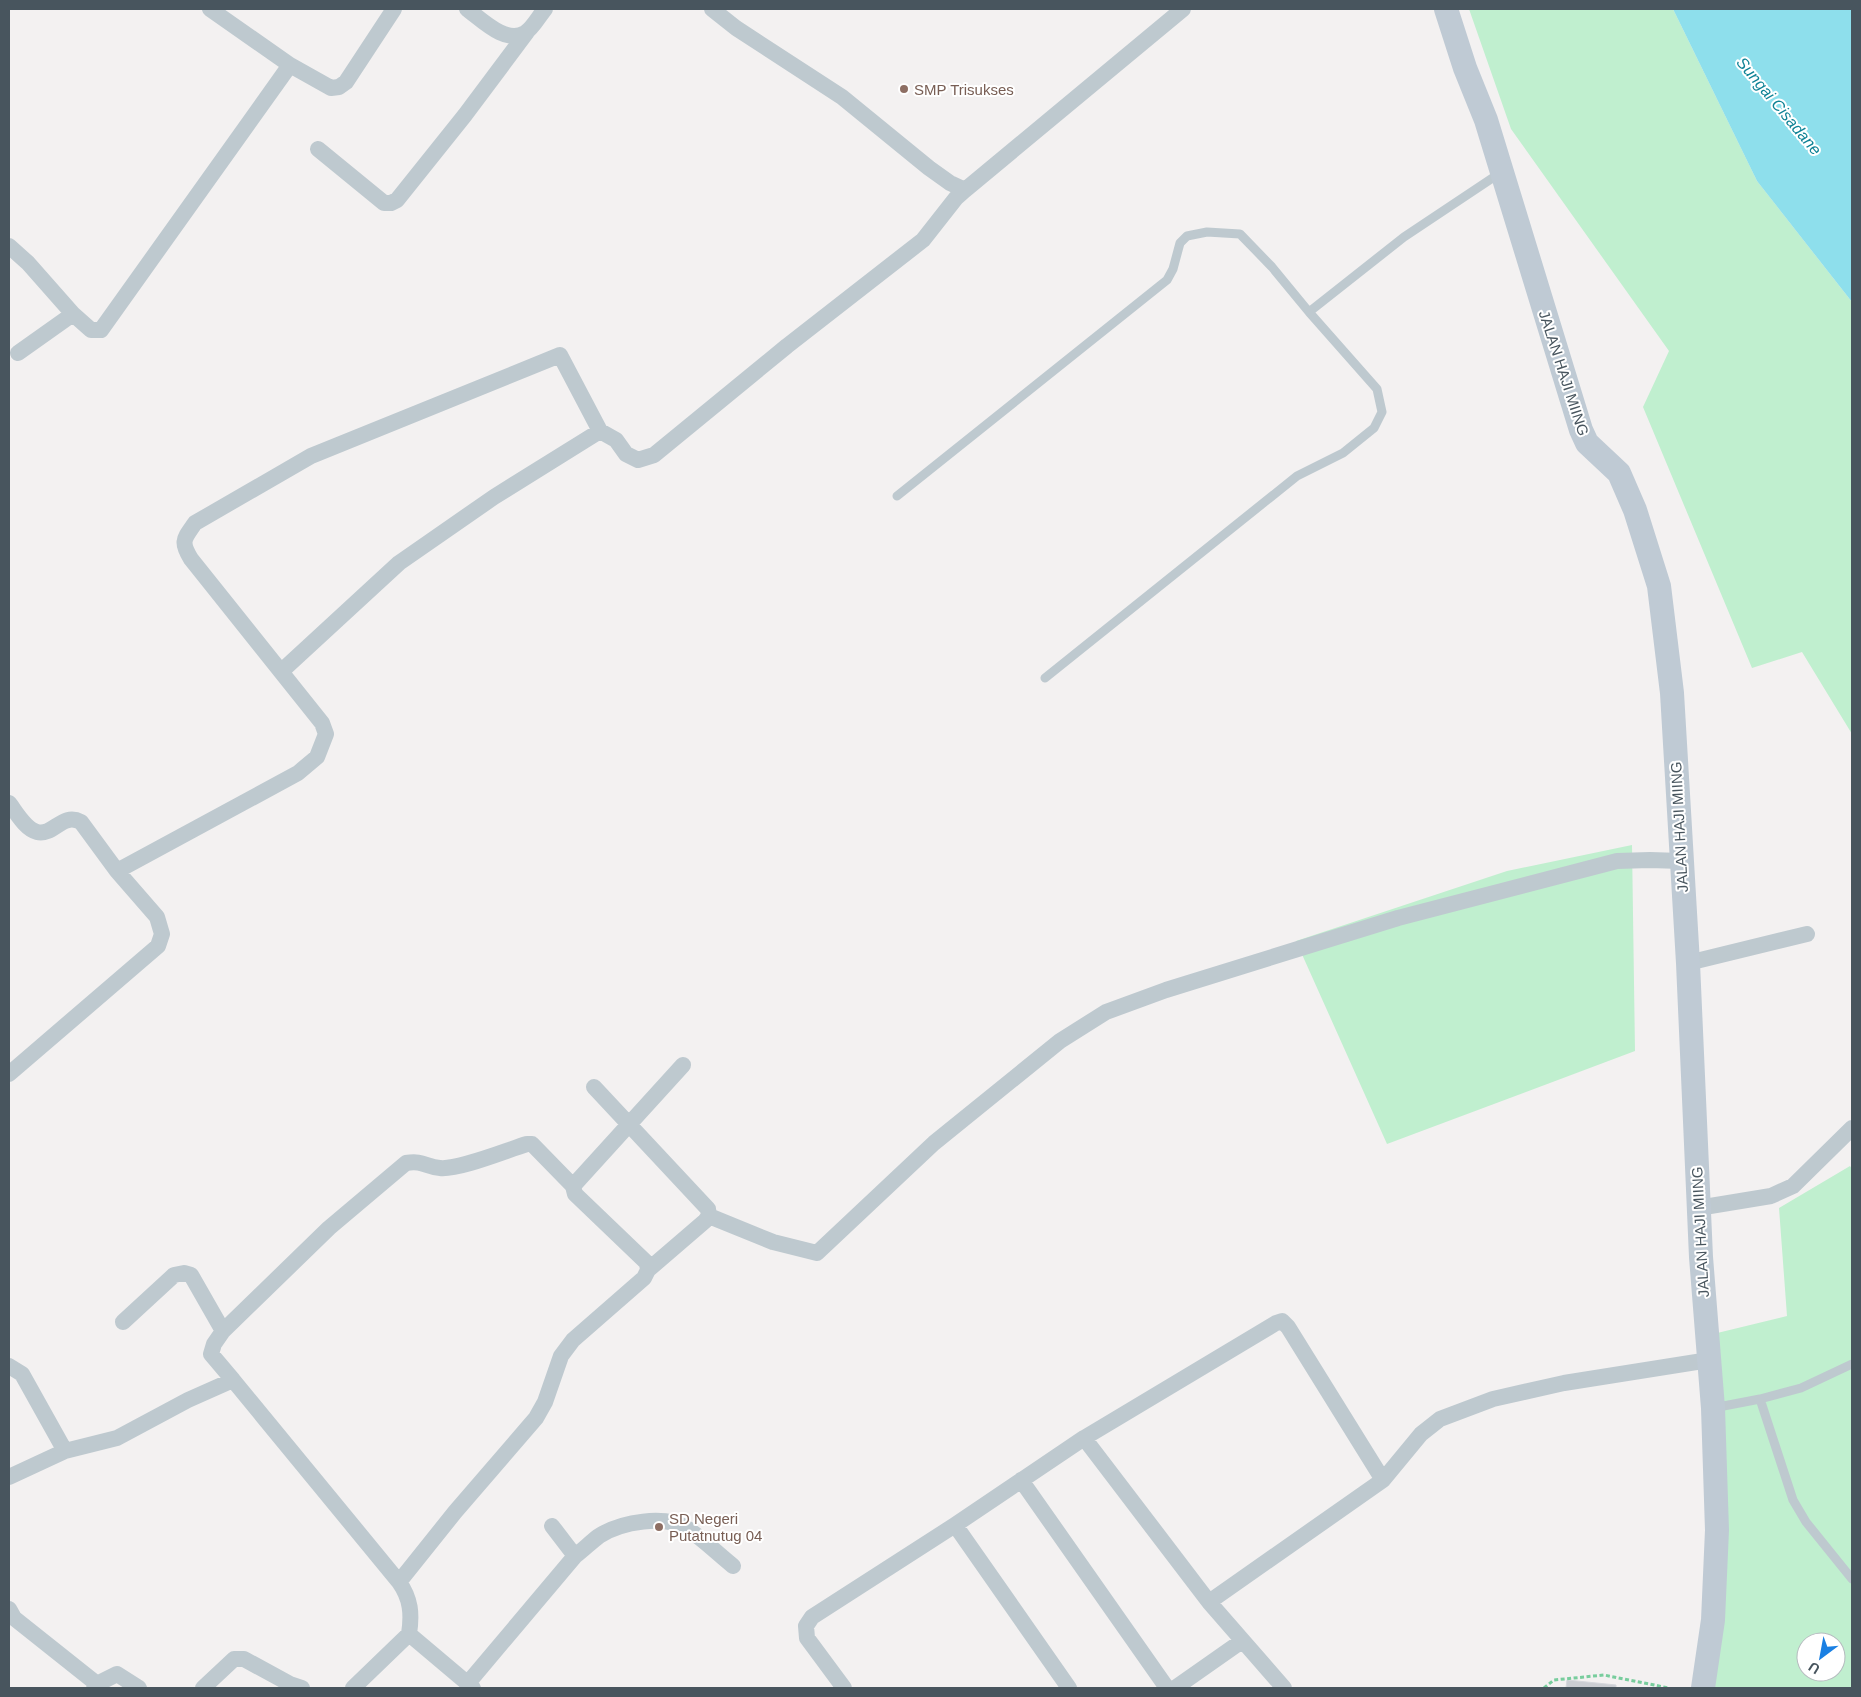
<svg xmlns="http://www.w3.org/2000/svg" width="1861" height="1697" viewBox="0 0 1861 1697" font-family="Arial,sans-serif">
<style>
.green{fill:#c0efcf;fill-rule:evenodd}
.water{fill:#8edfec}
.building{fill:#cbced3;stroke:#d5d7dc}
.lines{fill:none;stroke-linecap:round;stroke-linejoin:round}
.path{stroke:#78cd9d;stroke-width:3;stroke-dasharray:4 2.5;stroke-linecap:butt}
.service{stroke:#bec9cf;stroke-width:9}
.minor{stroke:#bec9cf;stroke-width:16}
.secondary{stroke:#bfcad4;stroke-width:24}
.education-dot{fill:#8d6e63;stroke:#fff;stroke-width:2}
.labels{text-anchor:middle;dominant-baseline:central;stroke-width:4;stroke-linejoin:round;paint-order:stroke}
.education-label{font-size:15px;fill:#785e54;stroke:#fff;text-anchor:start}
.street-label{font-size:15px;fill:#48555e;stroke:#fff}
.water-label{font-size:16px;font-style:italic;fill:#0e8295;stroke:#fff}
</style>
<rect width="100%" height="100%" fill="#f3f1f1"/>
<path class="green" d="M 1469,9 L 1673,9 L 1757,181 L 1852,302 L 1852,734 L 1802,652 L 1752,668 L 1643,407 L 1669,351 L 1511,129 Z
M 1632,845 L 1635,1051 L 1387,1144 L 1296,941 L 1507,871 Z
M 1850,1166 L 1852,1169 L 1852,1688 L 1707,1688 L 1709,1335 L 1787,1316 L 1779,1208 ZM 1806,1642 L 1836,1642 L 1836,1672 L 1806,1672 Z"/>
<path class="water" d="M 1673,9 L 1852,9 L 1852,302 L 1757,181 Z"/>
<path class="building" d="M 1567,1680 L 1616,1685 L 1616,1688 L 1566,1688 Z"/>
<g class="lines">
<path class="path" d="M 1544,1688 L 1554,1680 L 1604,1675 L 1669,1688"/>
<path class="service" d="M 897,496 L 1167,280 L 1173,269 L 1180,243 L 1187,236 L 1207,232 L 1240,234 L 1272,267 L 1309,312
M 1045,678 L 1297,476 L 1343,453 L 1374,428 L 1382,412 L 1377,389 L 1309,312 L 1404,237 L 1500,173
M 1760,1399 L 1793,1500 L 1806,1522 L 1852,1579
M 1713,1408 L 1760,1399 L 1801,1388 L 1852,1364"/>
<path class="minor" d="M 210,9 L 290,65
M 467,9 C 481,19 506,45 525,33 C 533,28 539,16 545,9
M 712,9 L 736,28 L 842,97 L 929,168 L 950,183 L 965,190 L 1183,9
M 318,149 L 384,203 L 391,203 L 397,200 L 465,115 L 527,32
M 9,246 L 28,263 L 73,314 L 91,330 L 101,330 L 290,65 L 331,88 L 339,87 L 346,82 L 394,9
M 18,353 L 73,314
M 283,674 L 285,668 L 399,563 L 494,497 L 600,431
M 9,803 C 16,812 25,829 37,832 C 54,836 62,812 81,822 L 117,871
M 1688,963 L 1807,934
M 9,1074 L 158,946 L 162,934 L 157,917 L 117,871 L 298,773 L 317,757 L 326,734 L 322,723 L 191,559 C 180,541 184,539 195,523 L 311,456 L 560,355 L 600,431 L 616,440 L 626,454 L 638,460 L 654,455 L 787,346 L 923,240 L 956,198 L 965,190
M 594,1087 L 708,1209 L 709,1216 L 705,1221 L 648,1270
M 1698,1208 L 1771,1196 L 1793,1186 L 1852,1128
M 709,1216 L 773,1242 L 817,1253 L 934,1143 L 1060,1041 L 1106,1012 L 1166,990 L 1398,918 L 1617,861 L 1650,860 L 1681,861
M 123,1322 L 174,1275 L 184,1273 L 191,1275 L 223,1331
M 9,1366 L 22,1374 L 65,1451 L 117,1438 L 188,1400 L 233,1380 L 399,1582 C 411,1599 412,1614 409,1634
M 233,1380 L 211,1354 L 214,1344 L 223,1331 L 329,1228 L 406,1163 C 423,1160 426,1167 440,1168 C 459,1170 507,1150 527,1144 L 532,1144 L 573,1186
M 1084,1438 L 1276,1323 L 1282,1321 L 1288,1327 L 1383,1480
M 9,1477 L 65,1451
M 1021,1480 L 1167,1688
M 955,1525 L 1069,1688
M 575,1556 C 583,1550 591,1542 599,1536 C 621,1522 665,1514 688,1529 C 704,1540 718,1554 733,1566
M 399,1582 L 455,1512 L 536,1418 L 545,1402 L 561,1356 L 573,1340 L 644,1278 L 648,1270 L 647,1263 L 575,1194 L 573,1186 L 683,1065
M 9,1609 L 14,1618 L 97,1684
M 468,1683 L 575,1556 L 552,1526
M 94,1688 L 97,1684 L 117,1674 L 139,1688
M 203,1688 L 234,1659 L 244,1659 L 290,1684 L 302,1688
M 353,1688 L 409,1634 L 473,1688
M 844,1688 L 807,1638 L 806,1626 L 812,1617 L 955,1525 L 1084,1438 L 1209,1602
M 1175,1688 L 1242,1641
M 1284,1688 L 1209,1602 L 1383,1480 L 1421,1434 L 1440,1419 L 1493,1399 L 1564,1383 L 1709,1360"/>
<path class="secondary" d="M 1446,9 L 1465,68 L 1486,120 L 1581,430 L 1587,443 L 1619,473 L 1635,510 L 1659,586 L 1672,693 L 1688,963 L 1701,1257 L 1713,1408 L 1717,1530 L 1713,1620 L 1703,1688"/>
</g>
<g class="education-dot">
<circle cx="904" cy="89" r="5"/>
<circle cx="659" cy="1527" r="5"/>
</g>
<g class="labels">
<g class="education-label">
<text x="914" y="89">SMP Trisukses</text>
<text x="669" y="1518">SD Negeri<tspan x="669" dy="17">Putatnutug 04</tspan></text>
</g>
<g class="street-label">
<text transform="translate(1564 373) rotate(72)">JALAN HAJI MIING</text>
<text transform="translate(1679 827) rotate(-93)">JALAN HAJI MIING</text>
<text transform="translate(1700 1232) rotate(-93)">JALAN HAJI MIING</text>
</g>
<g class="water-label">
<text transform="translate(1779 106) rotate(50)">Sungai Cisadane</text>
</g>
</g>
<rect width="1861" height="1697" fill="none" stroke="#48555e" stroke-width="20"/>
<g transform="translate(1821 1657) rotate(212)"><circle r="24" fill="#ffffff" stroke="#b6bbbf"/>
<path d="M0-4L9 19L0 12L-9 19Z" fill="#1a80e3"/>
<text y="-8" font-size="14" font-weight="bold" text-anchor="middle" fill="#48555e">U</text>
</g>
</svg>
